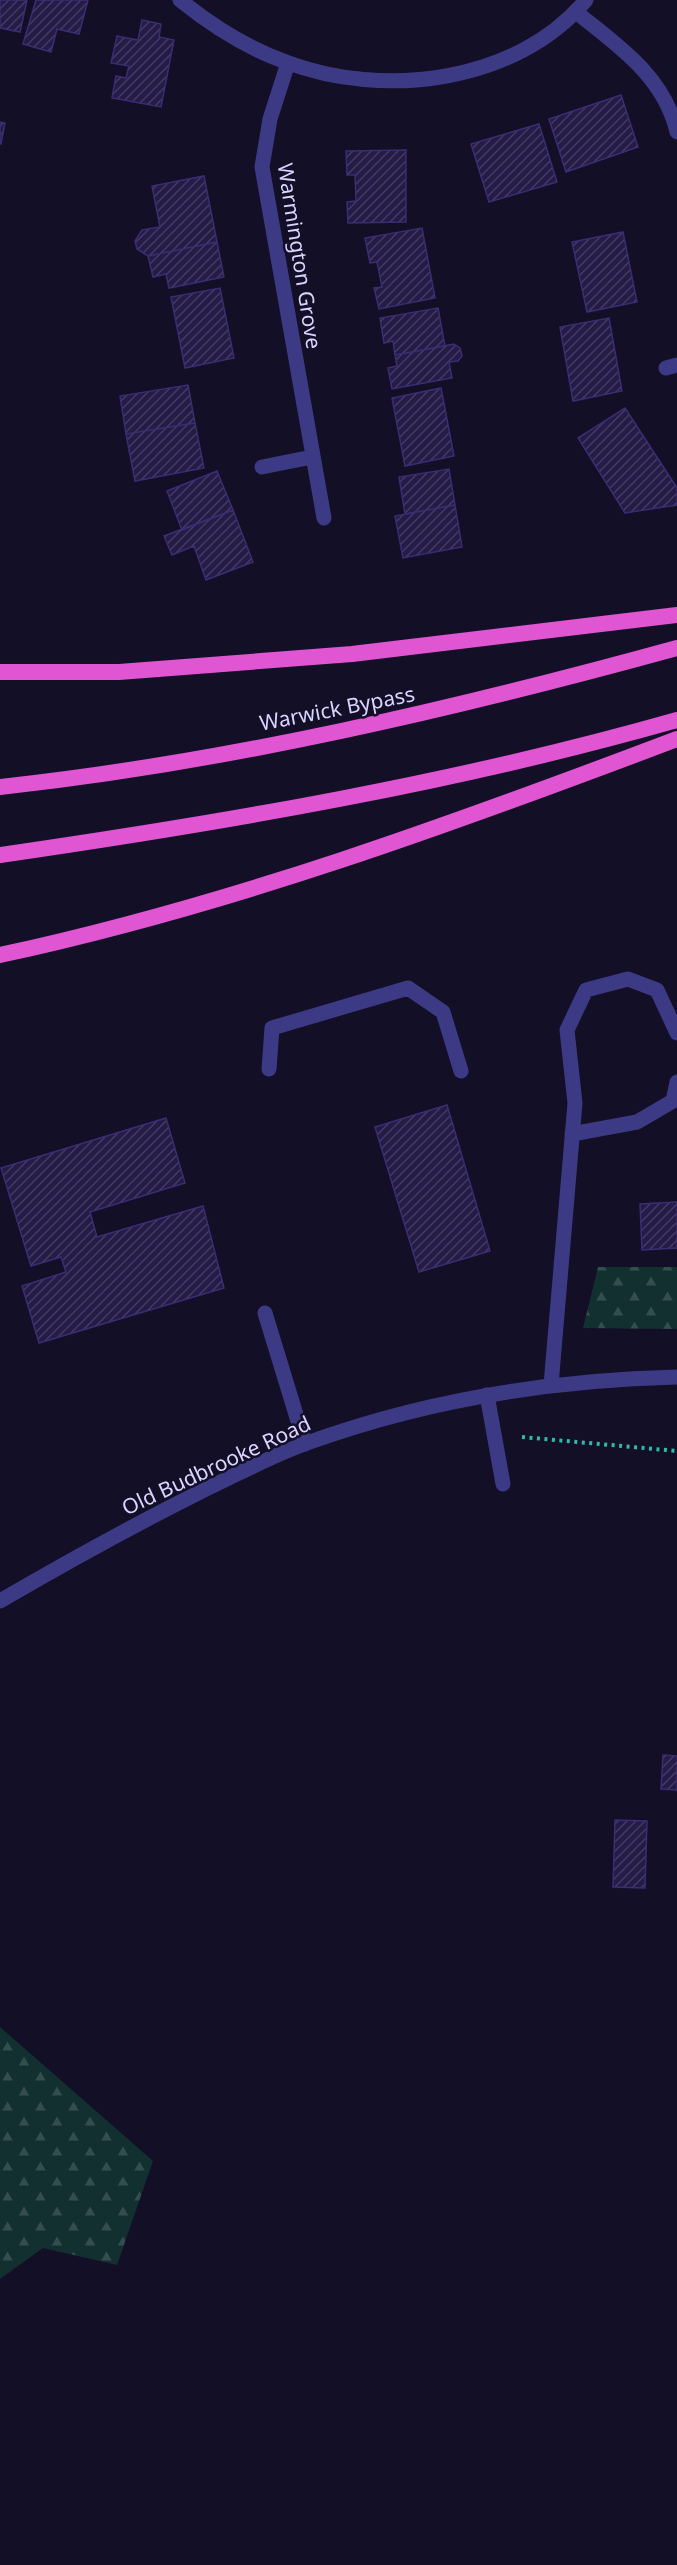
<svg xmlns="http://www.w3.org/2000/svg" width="677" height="2565" viewBox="0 0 677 2565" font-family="'Noto Sans',sans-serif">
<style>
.forest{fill:url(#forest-firs)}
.building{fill:url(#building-hatch);stroke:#3b2d73;stroke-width:1.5}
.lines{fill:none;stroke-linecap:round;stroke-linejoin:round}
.path{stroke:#2fb8b0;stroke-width:4;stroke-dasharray:3 4.5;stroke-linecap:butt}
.service{stroke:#3d3a85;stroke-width:15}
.minor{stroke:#3d3a85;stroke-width:15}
.tertiary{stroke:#3d3a85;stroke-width:15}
.trunk{stroke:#e055d1;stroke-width:16}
.labels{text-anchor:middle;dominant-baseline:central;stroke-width:5;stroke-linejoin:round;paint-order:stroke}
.street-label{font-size:21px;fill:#d9d4ff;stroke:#130f26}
</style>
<defs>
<pattern id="forest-firs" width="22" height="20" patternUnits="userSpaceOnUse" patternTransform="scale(1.5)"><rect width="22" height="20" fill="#12302f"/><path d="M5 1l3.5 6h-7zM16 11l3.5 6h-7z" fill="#344d4e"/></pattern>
<pattern id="building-hatch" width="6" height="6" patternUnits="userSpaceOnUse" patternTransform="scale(1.5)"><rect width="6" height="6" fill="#241b47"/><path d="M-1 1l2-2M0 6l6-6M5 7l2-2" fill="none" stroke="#433b63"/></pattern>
</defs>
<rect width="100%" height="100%" fill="#130f26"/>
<path class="forest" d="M 598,1267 L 677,1267 L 677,1329 L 583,1328 Z
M 0,2027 L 153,2161 L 117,2265 L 43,2248 L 0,2279 Z"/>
<path class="building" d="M 0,0 L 27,0 L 20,32 L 0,28 Z
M 36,0 L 88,0 L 79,34 L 57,29 L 51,52 L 23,44 Z
M 142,20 L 161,24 L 159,37 L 174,40 L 161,107 L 112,98 L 116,76 L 126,78 L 129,66 L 111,63 L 117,36 L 138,40 Z
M 621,95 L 638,147 L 566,172 L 549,119 Z
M 0,122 L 5,123 L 1,144 L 0,144 Z
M 539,124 L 557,182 L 489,202 L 471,144 Z
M 406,150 L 406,222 L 348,223 L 347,202 L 356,201 L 355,175 L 347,175 L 346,151 Z
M 204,176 L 217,242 L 148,256 L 137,249 L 135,241 L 142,230 L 160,227 L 152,186 Z
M 422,228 L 435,298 L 379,309 L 374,288 L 382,287 L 377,262 L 370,263 L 365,238 Z
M 623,232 L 637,302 L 587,312 L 572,242 Z
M 217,242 L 224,277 L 169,288 L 166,274 L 153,277 L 148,256 Z
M 220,288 L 234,358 L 185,368 L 171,297 Z
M 438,308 L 445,346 L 395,355 L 393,341 L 384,343 L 380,318 Z
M 609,318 L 622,391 L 573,401 L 560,327 Z
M 454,344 L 460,348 L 462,356 L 458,361 L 449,362 L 452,378 L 392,389 L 388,368 L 397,366 L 395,355 Z
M 188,385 L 195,423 L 126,434 L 120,396 Z
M 441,388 L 454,456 L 405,466 L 392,398 Z
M 625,408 L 677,488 L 677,505 L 625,513 L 578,438 Z
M 195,423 L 204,468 L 135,481 L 126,434 Z
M 449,469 L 455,505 L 405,514 L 399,477 Z
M 217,471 L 233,510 L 182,530 L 167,491 Z
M 455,505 L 462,547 L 403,558 L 395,516 Z
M 233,510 L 253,562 L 206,580 L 194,546 L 172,555 L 164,536 Z
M 447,1105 L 490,1251 L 419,1272 L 375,1127 Z
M 166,1118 L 185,1183 L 90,1212 L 97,1237 L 203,1206 L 224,1288 L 39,1343 L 22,1286 L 66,1272 L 61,1257 L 31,1266 L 1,1168 Z
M 677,1202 L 677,1248 L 642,1250 L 640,1204 Z
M 663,1755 L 677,1756 L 677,1790 L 661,1789 Z
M 615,1820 L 647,1821 L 645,1888 L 613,1887 Z"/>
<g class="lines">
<path class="path" d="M 522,1437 L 677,1451"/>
<path class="service" d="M 269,1069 L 272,1028 L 408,988 L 443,1012 L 461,1071
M 572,1134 L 637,1122 L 673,1101 L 677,1082
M 265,1313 L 305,1444
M 551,1385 L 575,1103 L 567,1030 L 586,990 L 628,979 L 657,990 L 677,1033
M 487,1395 L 503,1484"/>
<path class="minor" d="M 180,0 C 212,26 247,48 286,62 C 383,99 517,83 586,0
M 576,12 C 618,46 664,76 677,132
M 288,63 L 270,119 L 262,167 L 324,518
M 666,368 L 677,365
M 262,467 L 312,457"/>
<path class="tertiary" d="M 0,1601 C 67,1562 134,1525 204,1490 C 238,1474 271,1456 307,1443 C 426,1400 551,1380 677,1377"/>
<path class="trunk" d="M 0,672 L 119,672 L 352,654 L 677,615
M 0,787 C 229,762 455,709 677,648
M 0,855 C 227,822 456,783 677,720
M 0,955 C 232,905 455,823 677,739"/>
</g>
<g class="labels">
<g class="street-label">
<text transform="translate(300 256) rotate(81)">Warmington Grove</text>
<text transform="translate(337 708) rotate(-11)">Warwick Bypass</text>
<text transform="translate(216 1465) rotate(-25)">Old Budbrooke Road</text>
</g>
</g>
</svg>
